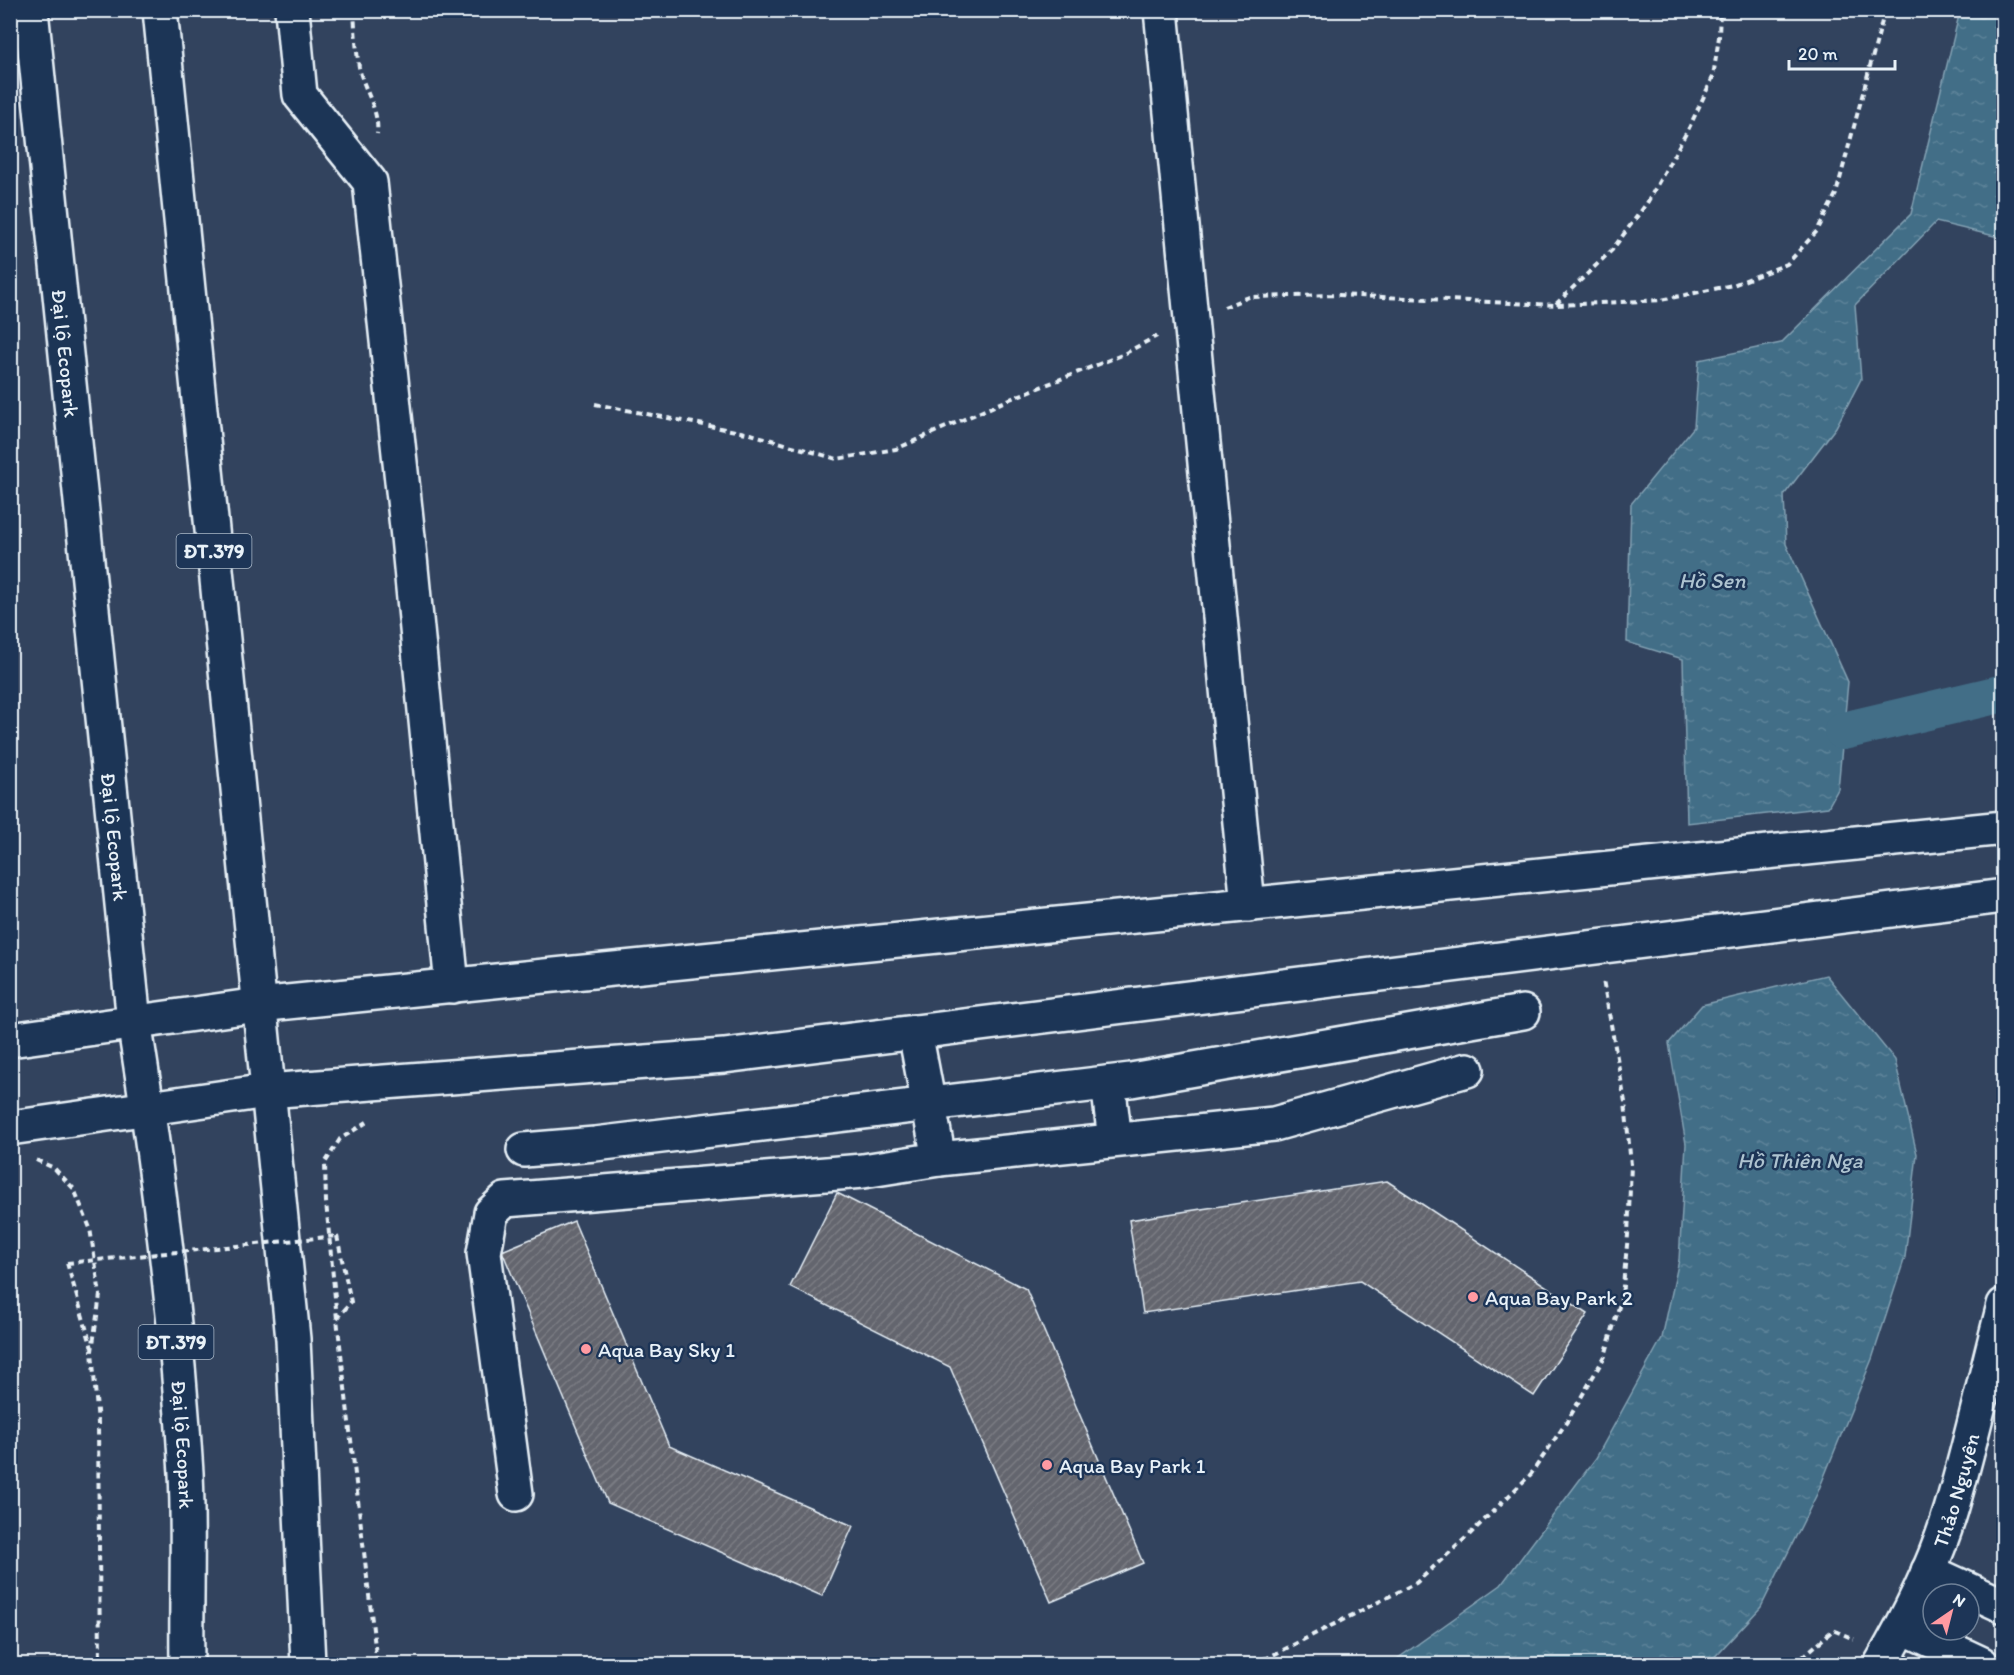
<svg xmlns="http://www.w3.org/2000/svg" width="2014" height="1675" viewBox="0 0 2014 1675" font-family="Itim,sans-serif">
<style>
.water{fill:url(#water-ripples);stroke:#84a2b4;stroke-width:1.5}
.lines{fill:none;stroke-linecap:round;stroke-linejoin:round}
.canal{stroke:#426e87;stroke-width:38}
.building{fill:url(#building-hatch);stroke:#e8f1f8;stroke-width:1.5}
.minor-casing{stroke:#e8f1f8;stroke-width:38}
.major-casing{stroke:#e8f1f8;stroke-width:38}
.highway-casing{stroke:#e8f1f8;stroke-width:38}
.path{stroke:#e8f1f8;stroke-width:4;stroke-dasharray:6 4.5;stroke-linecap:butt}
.minor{stroke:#1d3557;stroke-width:33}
.major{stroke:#1d3557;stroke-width:33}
.highway{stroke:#1d3557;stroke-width:33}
.path-bridge{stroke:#e8f1f8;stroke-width:4;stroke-dasharray:6 4.5;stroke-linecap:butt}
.poi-dot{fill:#ff9aa2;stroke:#1d3557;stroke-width:2}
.labels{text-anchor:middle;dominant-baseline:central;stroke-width:5;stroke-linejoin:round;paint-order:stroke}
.shield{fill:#1d3557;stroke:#abb9c8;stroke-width:1.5}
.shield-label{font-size:20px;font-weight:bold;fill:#e8f1f8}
.street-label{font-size:21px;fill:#e8f1f8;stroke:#1d3557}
.poi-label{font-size:21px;fill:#e8f1f8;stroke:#1d3557;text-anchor:start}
.water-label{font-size:22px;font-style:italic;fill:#aec3d0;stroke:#1d3557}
</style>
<defs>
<pattern id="water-ripples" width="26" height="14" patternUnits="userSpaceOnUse" patternTransform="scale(1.5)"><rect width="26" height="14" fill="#426e87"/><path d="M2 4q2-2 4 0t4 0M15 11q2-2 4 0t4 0" fill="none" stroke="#5d8399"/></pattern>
<pattern id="building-hatch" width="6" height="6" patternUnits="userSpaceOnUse" patternTransform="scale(1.5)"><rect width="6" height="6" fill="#64656e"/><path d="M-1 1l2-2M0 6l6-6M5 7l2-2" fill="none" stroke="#7a7c83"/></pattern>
</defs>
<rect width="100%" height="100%" fill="#32435e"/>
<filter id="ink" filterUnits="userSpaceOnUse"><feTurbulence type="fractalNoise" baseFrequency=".0167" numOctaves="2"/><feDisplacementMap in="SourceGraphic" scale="12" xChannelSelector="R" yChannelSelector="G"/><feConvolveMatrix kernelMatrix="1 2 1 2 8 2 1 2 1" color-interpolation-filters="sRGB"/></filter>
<g filter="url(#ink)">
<path class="water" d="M 1960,11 L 2003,11 L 2003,238 L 1936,222 L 1855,305 L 1861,379 L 1836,427 L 1784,495 L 1786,544 L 1848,682 L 1838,789 L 1828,807 L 1687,823 L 1683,659 L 1627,642 L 1631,504 L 1694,427 L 1699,360 L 1781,343 L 1911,214 Z
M 1826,975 L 1895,1060 L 1917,1154 L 1905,1257 L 1872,1359 L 1817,1494 L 1761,1607 L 1708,1664 L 1390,1664 L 1501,1585 L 1596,1458 L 1662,1338 L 1679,1260 L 1686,1144 L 1669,1043 L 1702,1005 Z"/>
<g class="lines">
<path class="canal" d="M 1843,731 L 2004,693"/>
</g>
<path class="building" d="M 1387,1181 L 1588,1314 L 1534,1396 L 1360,1281 L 1143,1313 L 1129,1220 Z
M 837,1193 L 1026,1289 L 1143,1563 L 1051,1602 L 950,1367 L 790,1287 Z
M 574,1221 L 669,1446 L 853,1526 L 822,1596 L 608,1503 L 502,1251 Z"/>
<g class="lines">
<g class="minor-casing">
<g id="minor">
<path d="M 292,10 L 300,95 L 370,182 L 408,537 L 452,986"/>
<path d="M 1161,10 L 1248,905"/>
<path d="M 915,1032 L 939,1159 L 1274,1124 L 1467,1070"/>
<path d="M 10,1040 L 258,1005"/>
<path d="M 1108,1083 L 1115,1140"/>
<path d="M 10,1128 L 267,1091"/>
<path d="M 524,1150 L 595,1144 L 1131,1080 L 1523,1012"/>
<path d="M 516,1494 L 484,1253 L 491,1213 L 505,1200 L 863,1171 L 939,1159"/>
<path d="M 1928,1571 L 2004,1606"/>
<path d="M 1903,1627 L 1982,1664"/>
<path id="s1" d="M 1881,1664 C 1909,1616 1935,1564 1951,1510 C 1971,1443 1986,1373 2004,1305"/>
</g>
</g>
<g class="major-casing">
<path id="major" d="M 258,1005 L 2004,828
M 267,1091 L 724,1056 L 2004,896"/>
</g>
<g class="highway-casing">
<g id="highway">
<path id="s2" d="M 31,10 L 134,1022 C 158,1171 177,1322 186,1473 C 189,1537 186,1601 187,1664"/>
<path d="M 160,10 L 293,1339 L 308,1664"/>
</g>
</g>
<path class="path" d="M 354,10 C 355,29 356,48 359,67 C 363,89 380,110 377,134
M 1556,304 L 1612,250 L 1647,203 L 1689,128 L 1713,77 L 1719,37 L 1720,10
M 1224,307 L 1249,297 L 1339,295 L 1556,305 L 1661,300 L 1733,285 L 1787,264 L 1817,231 L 1836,194 L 1885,10
M 595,404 L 751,434 L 837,459 L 896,449 L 1010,399 L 1122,355 L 1157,336
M 367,1122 L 340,1139 L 325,1163 L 326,1202 L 337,1319 L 377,1664
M 36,1160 L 54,1168 L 74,1189 L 90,1228 L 100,1295 L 92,1351 L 98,1423 L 100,1664
M 337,1236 L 351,1302 L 337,1319
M 67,1263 L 92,1348
M 1233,1664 L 1267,1658 L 1416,1583 L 1470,1534 L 1531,1474 L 1568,1420 L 1605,1356 L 1622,1296 L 1628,1235 L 1631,1165 L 1625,1102 L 1603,980
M 1795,1664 L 1833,1630 L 1854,1639"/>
<use href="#minor" class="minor"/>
<use href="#major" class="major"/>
<use href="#highway" class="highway"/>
<path class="path-bridge" d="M 67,1263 L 337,1236"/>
</g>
</g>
<g class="poi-dot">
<circle cx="1473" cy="1297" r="6"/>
<circle cx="586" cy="1349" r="6"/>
<circle cx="1047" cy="1465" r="6"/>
</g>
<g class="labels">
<g class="shield">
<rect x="176.5" y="534" width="75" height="34" rx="4.5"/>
<rect x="138.5" y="1325" width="75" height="34" rx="4.5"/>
</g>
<g class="shield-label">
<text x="214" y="551">ĐT.379</text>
<text x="176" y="1342">ĐT.379</text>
</g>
<g class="street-label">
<text stroke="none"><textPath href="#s2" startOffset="345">Đại lộ Ecopark</textPath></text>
<text stroke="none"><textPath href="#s2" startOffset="831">Đại lộ Ecopark</textPath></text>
<text stroke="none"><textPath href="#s2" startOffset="1443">Đại lộ Ecopark</textPath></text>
<text stroke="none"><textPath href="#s1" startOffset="190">Thảo Nguyên</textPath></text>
</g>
<g class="poi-label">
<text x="1485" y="1297">Aqua Bay Park 2</text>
<text x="598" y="1349">Aqua Bay Sky 1</text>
<text x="1059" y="1465">Aqua Bay Park 1</text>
</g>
<g class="water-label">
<text x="1712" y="580">Hồ Sen</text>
<text x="1800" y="1160">Hồ Thiên Nga</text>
</g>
</g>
<rect width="2014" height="1675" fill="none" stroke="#1d3557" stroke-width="36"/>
<rect x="18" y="18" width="1978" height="1639" fill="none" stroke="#e8f1f8" stroke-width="2" filter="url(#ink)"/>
<g transform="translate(1951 1612) rotate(35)"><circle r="28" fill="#1d3557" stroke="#6e8097" stroke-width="1.5"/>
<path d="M0-4.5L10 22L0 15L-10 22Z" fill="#ff9aa2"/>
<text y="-9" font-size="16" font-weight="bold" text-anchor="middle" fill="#e8f1f8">N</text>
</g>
<path d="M1789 60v9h106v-9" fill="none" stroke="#e8f1f8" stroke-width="3"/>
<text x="1798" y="60" font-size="18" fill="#e8f1f8" stroke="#1d3557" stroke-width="4.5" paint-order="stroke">20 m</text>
</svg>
